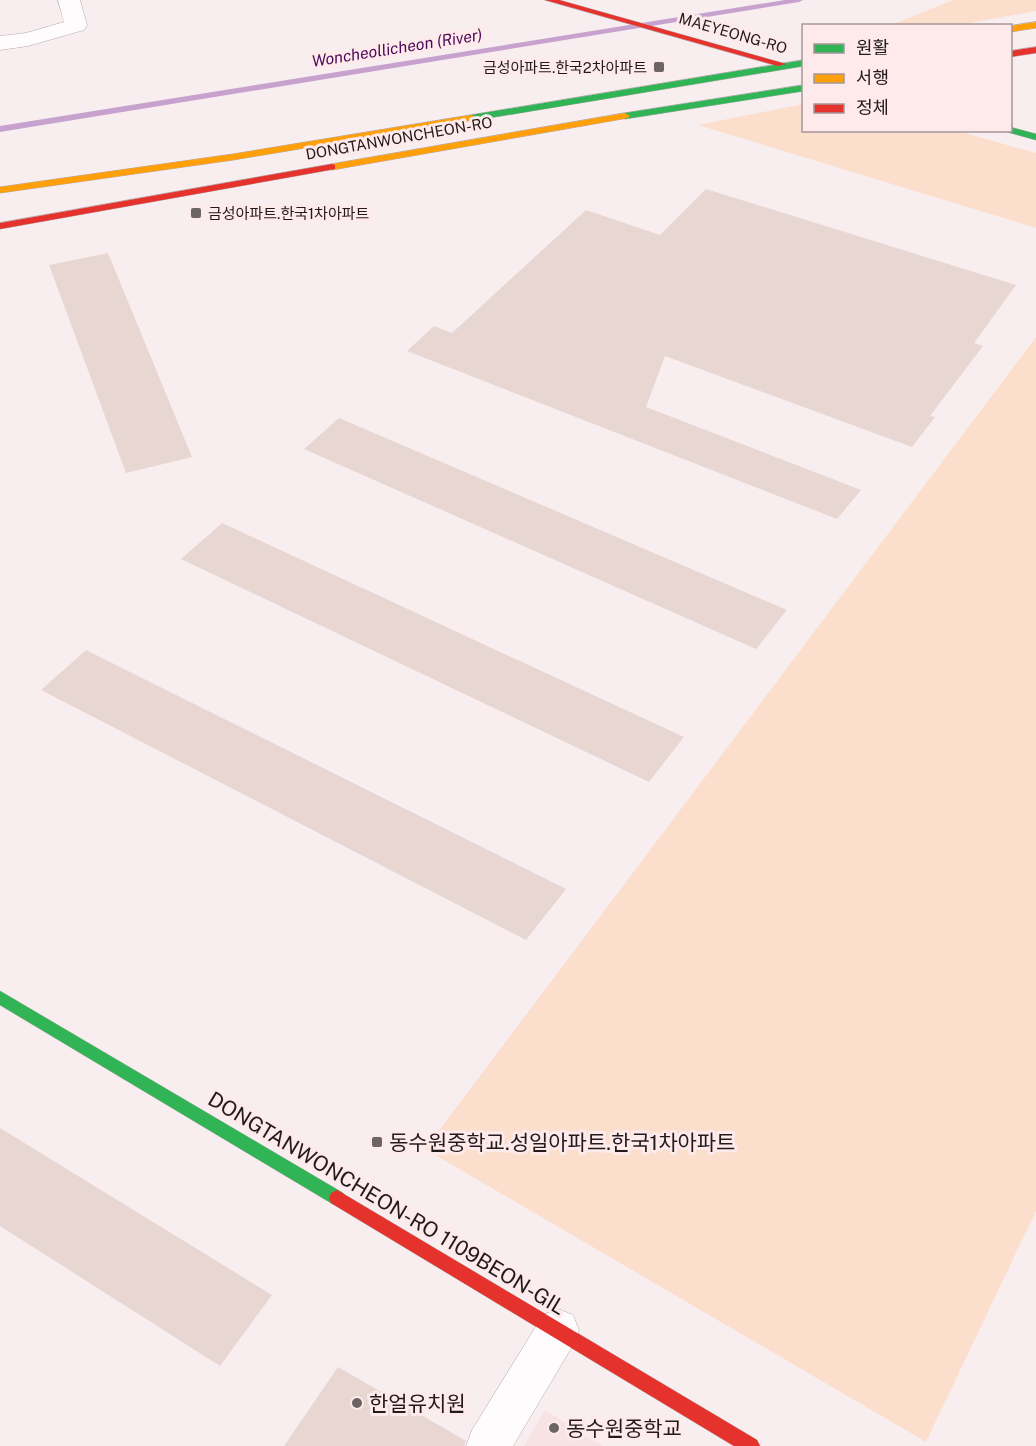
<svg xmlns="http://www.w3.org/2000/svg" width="1036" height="1446" viewBox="0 0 1036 1446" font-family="'Public Sans','Noto Sans KR',sans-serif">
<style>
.built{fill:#f7e2e4}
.green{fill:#fbdfcc}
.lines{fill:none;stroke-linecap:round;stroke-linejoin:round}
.stream{fill:#c8a2ce;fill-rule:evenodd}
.building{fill:#e8d6d3}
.street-casing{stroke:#b2a9aa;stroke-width:1}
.fast-casing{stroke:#b2a9aa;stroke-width:1}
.slow-casing{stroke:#b2a9aa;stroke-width:1}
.jam-casing{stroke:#b2a9aa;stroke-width:1}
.street{fill:#fefcfd;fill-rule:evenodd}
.fast{fill:#30b455;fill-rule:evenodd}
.slow{fill:#ff9f0a;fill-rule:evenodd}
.jam{fill:#e5322d;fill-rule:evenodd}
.poi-dot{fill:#6d6465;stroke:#fee9eb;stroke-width:2}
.labels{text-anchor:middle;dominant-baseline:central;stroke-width:6;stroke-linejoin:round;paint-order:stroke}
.far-street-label{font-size:15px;fill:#221a1b;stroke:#fee9eb}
.far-poi-label{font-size:15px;fill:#221a1b;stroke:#fee9eb;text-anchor:end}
.far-water-label{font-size:16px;font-style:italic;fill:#4b0959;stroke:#fee9eb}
.near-poi-label{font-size:21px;fill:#221a1b;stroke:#fee9eb;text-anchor:start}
.near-street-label{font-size:21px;fill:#221a1b;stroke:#fee9eb}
</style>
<rect width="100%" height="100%" fill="#f9eeef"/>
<path class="built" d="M 545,1410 L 603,1446 L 524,1446 Z"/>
<path class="green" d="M 953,0 L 1036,0 L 1036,11 L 959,25 L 891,25 Z
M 803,104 L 804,130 L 958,131 L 1036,153 L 1036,228 L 698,125 Z
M 1036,337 L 1036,1211 L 926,1442 L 425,1149 Z"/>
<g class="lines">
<path class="stream" d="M 785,0 L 803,0 L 799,2 L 0,132 L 0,126 Z"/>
</g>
<path class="building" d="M 706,189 L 1016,285 L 974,343 L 983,346 L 930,416 L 935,417 L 912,447 L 665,356 L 646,407 L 861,490 L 837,519 L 407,351 L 434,326 L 452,333 L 586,210 L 660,235 Z
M 108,253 L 192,457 L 126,473 L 49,265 Z
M 339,418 L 787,610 L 756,649 L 304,449 Z
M 222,523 L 684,737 L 649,782 L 181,559 Z
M 86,650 L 566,889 L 526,940 L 41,690 Z
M 0,1128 L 272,1295 L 220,1366 L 0,1226 Z
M 338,1367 L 466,1441 L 464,1446 L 284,1446 Z"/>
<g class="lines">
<g class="street-casing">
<path id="street" d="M 58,0 L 80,0 L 87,25 L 84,30 L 28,46 L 0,50 L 0,36 L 26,33 L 64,22 Z
M 558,1309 L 573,1315 L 579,1330 L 573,1345 L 513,1446 L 466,1446 L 472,1430 L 543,1315 Z"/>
</g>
<g class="fast-casing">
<path id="fast" d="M 804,60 L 804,66 L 471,121 L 466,118 L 471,115 Z
M 804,85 L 804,91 L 625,119 L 620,116 L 625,113 Z
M 1010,127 L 1036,134 L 1036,140 L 1007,132 L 1006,130 L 1010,130 Z
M 0,991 L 343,1193 L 345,1198 L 343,1203 L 337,1206 L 331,1203 L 0,1005 Z"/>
</g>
<g class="slow-casing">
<path id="slow" d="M 1036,22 L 1036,28 L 1010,32 L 1010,26 Z
M 625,113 L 630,116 L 628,118 L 332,170 L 327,167 L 332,164 Z
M 471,115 L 474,116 L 474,120 L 233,160 L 0,193 L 0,187 L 233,154 Z"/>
</g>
<g class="jam-casing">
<path id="jam" d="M 545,0 L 559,0 L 786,64 L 778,66 Z
M 1036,47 L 1036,53 L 1010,57 L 1010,51 Z
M 332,164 L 335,165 L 335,169 L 0,229 L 0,223 Z
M 337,1190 L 757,1440 L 760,1446 L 734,1446 L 331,1203 L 329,1198 L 331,1193 Z"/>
</g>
<use href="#street" class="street"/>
<use href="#fast" class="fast"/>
<use href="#slow" class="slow"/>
<use href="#jam" class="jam"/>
</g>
<g class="poi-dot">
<rect x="653" y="61" width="12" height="12" rx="3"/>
<rect x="190" y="207" width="12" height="12" rx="3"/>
<rect x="371" y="1136" width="12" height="12" rx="3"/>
<circle cx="357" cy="1403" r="6"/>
<circle cx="554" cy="1428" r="6"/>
</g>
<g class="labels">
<g class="far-street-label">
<text transform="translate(733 33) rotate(16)">MAEYEONG-RO</text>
<text transform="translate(399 138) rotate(-10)">DONGTANWONCHEON-RO</text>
</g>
<g class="far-poi-label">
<text x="647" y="67">금성아파트.한국2차아파트</text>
<text x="208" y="213" text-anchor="start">금성아파트.한국1차아파트</text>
</g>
<g class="far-water-label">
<text transform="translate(397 48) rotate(-9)">Woncheollicheon (River)</text>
</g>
<g class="near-poi-label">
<text x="389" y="1142">동수원중학교.성일아파트.한국1차아파트</text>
<text x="369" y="1403">한얼유치원</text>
<text x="566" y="1428">동수원중학교</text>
</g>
<g class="near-street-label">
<text transform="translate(387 1203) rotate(31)">DONGTANWONCHEON-RO 1109BEON-GIL</text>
</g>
</g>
<rect x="802" y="24" width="210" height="108" fill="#fee9eb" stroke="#a69698" stroke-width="1.5"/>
<rect x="814" y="44" width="30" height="9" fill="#30b455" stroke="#a69698" stroke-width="1.5"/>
<text x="856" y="54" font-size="18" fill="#221a1b">원활</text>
<rect x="814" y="74" width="30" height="9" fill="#ff9f0a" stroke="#a69698" stroke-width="1.5"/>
<text x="856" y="84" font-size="18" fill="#221a1b">서행</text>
<rect x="814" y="104" width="30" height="9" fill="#e5322d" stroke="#a69698" stroke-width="1.5"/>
<text x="856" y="114" font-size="18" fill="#221a1b">정체</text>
</svg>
